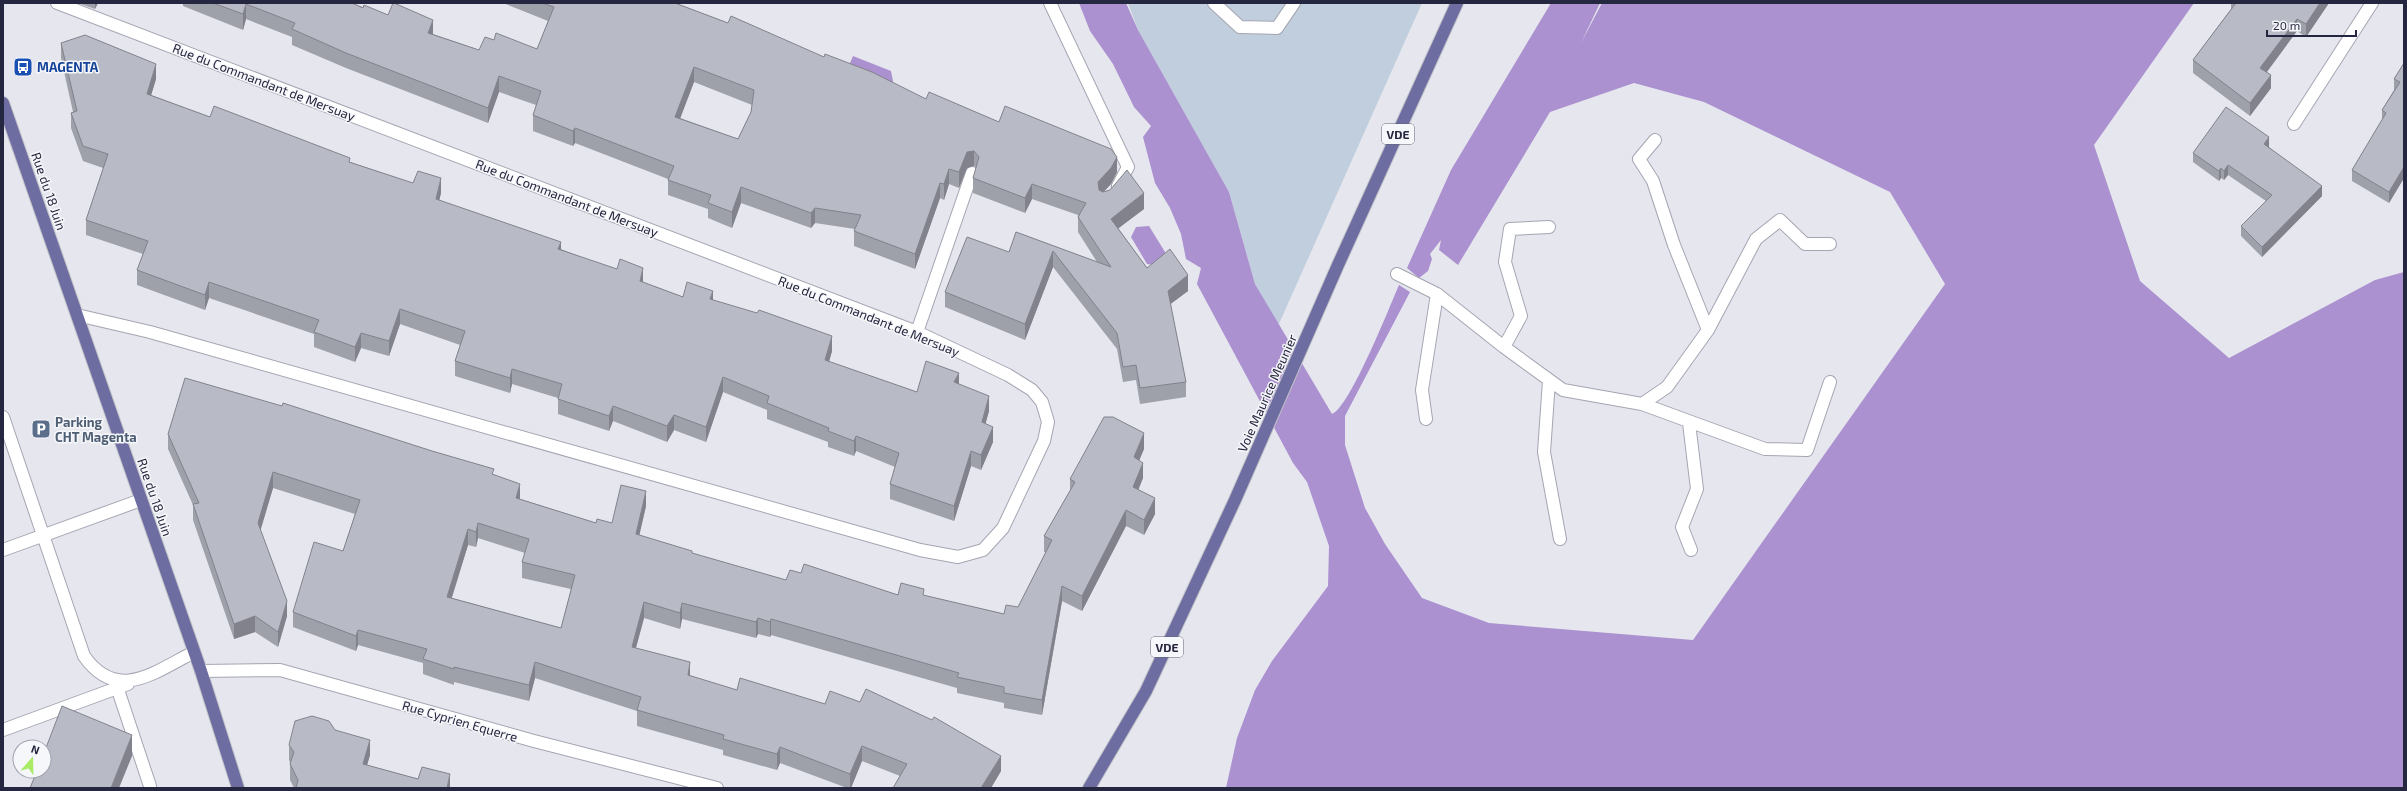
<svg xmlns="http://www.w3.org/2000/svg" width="2407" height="791" viewBox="0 0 2407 791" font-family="'Exo 2',sans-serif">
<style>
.green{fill:#c0cede}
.water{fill:#ab91cf}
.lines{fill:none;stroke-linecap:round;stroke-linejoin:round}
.minor-casing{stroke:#a4a5b2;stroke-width:14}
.major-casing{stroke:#c2c2c9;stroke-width:14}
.minor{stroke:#fff;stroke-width:12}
.major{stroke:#6d6da1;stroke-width:12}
.wall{fill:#9ea0aa;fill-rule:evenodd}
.shaded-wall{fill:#81828b}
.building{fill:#b8bac6;stroke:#81828b;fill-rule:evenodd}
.labels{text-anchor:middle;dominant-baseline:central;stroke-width:3;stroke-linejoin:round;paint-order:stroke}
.shield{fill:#f6f7fa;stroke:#646577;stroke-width:1}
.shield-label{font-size:12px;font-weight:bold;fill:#25263f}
.transit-label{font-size:13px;font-weight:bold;fill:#164399;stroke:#f6f7fa;text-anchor:start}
.street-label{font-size:13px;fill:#25263f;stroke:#f6f7fa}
.service-label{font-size:13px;font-weight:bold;fill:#4e5e75;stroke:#f6f7fa;text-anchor:start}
</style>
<rect width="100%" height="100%" fill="#e6e7ee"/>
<path class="green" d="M 1128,3 L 1422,3 L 1278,326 L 1255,284 L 1229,192 L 1138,30 Z"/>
<path class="water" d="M 1079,3 L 1126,3 L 1138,30 L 1229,192 L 1255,284 L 1332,414 C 1350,407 1389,308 1399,285 L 1410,292 L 1345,416 L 1345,445 L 1365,508 L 1385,544 L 1422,598 L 1489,623 L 1693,640 L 1945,284 L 1890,192 L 1704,102 L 1634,83 L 1550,112 L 1458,265 L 1439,250 L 1441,240 L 1430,254 L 1432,259 L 1428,271 L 1419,278 L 1407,268 L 1451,170 L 1551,3 L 1600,3 L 1581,43 L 1602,3 L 2194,3 L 2094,145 L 2140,281 L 2229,358 L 2375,280 L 2404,272 L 2404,788 L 1226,788 L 1237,738 L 1255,690 L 1272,661 L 1328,586 L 1329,546 L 1307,482 L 1293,463 L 1197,284 L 1201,268 L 1186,259 L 1181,234 L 1170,208 L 1155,183 L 1143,137 L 1151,126 L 1134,107 L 1113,64 L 1090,31 Z
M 853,56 L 891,71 L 893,81 L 891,89 L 848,68 Z
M 1149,226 L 1165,252 L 1162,266 L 1147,264 L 1131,237 L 1136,227 Z"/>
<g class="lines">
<g class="minor-casing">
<path id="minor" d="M 57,3 L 917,332 L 1008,375 L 1032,390 L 1042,402 L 1048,422 L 1044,441 L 1003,528 L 983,550 L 958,557 L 920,550 L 150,332 L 77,315
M 1050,3 L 1128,167 L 1118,186
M 1214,3 L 1240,27 L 1277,28 L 1294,3
M 2294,124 L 2372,3
M 1655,140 L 1639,159 L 1653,181 L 1674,245 L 1708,330
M 1397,274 L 1437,294 L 1504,347 L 1563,390 L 1642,404 L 1765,449 L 1807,450 L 1830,382
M 917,332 L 972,173
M 1504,347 L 1521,316 L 1505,262 L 1510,229 L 1549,227
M 1549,381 L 1544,452 L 1560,539
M 1642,404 L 1667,387 L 1708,330 L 1756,239 L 1780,220 L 1805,244 L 1830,244
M 3,417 L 84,656 C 117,703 155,672 194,652
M 1426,419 L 1422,390 L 1437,294
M 1689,423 L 1697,489 L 1682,527 L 1691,550
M 3,550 L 141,500
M 201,671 L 280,670 L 534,741 L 717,788
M 117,687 L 150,786
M 3,730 L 128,684"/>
</g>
<g class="major-casing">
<path id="major" d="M 3,103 L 201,671 L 238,788
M 1089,788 L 1146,691 L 1235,500 L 1338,265 L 1457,3"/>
</g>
<use href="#minor" class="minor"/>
<use href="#major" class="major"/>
</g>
<path class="wall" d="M 78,3 L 98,3 L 95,9 Z
M 182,3 L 352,3 L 433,34 L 479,50 L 494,40 L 537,49 L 548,21 L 503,3 L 675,3 L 728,23 L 824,57 L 926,99 L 1117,172 L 1111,184 L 1103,192 L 1144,209 L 1118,228 L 1147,268 L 1188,291 L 1170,304 L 1186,382 L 1186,397 L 1140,404 L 1136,380 L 1123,382 L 1117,349 L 1053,267 L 1025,340 L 945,307 L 945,292 L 1009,252 L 1016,232 L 1097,262 L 1078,232 L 1078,215 L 1032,199 L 1025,213 L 973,193 L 973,178 L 976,168 L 974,166 L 967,168 L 959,188 L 949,184 L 944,200 L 940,198 L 915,269 L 854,246 L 854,231 L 855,229 L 815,223 L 811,228 L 741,203 L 732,228 L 708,218 L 708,209 L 668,195 L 668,179 L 575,143 L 573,146 L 533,131 L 533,115 L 536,105 L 499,92 L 488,123 L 346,68 L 292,45 L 292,37 L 246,19 L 243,30 L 183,6 L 183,3 ZM 694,82 L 752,105 L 751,112 L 738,139 L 680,118 Z
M 2231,3 L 2329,3 L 2306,37 L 2297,31 L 2267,72 L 2271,88 L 2250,116 L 2193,73 L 2193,60 L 2231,9 Z
M 61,43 L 156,79 L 151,95 L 210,117 L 350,162 L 441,193 L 439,200 L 643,282 L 683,297 L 713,300 L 832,351 L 829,362 L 917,392 L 959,384 L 989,411 L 985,423 L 993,442 L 981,470 L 971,466 L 954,521 L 890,499 L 890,484 L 895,467 L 856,451 L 854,456 L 828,447 L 828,442 L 767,419 L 767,410 L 723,392 L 706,442 L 674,430 L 667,442 L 613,421 L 609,431 L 558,414 L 558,398 L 512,384 L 510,393 L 455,376 L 455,361 L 460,345 L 400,324 L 389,356 L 361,348 L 355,362 L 314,347 L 314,334 L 209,298 L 205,310 L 137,285 L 137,270 L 143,254 L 86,235 L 86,220 L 103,168 L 83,161 L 71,128 L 71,113 L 73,112 L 61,58 Z
M 2404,63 L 2404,178 L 2389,203 L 2352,181 L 2352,170 L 2382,120 L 2382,110 L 2394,90 L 2394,79 Z
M 2269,147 L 2322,196 L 2262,257 L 2241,236 L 2241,226 L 2266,201 L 2228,175 L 2224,180 L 2221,178 L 2219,181 L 2193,162 L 2193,153 Z
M 168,434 L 494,475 L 520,499 L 596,523 L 612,523 L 646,506 L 639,535 L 692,554 L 786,580 L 801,573 L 898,595 L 924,596 L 1004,614 L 1018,607 L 1046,552 L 1044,552 L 1044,536 L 1070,491 L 1070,479 L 1144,449 L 1139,460 L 1143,478 L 1138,490 L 1155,514 L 1144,535 L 1126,526 L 1082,611 L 1062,601 L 1042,715 L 1004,708 L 1004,703 L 957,693 L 957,688 L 771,635 L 770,637 L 758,634 L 756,638 L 682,619 L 680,629 L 644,618 L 636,648 L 690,676 L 1001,771 L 991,788 L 893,788 L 900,776 L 862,761 L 851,788 L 847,788 L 780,763 L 777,770 L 723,755 L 723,750 L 637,726 L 637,711 L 535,678 L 529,701 L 454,682 L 454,685 L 423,674 L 423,663 L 358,645 L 356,651 L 293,627 L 293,612 L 343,551 L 355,514 L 273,488 L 260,530 L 287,616 L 278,647 L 255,632 L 234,639 L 193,520 L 193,505 L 168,449 ZM 478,538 L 525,553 L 522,562 L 522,578 L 571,589 L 561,628 L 452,598 L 468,545 L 476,547 Z
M 335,730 L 370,755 L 367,765 L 450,788 L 294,788 L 290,780 L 290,762 L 289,760 L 289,745 Z"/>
<path class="shaded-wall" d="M 95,3 L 98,3 L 95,9 Z
M 2320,3 L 2329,3 L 2306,37 L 2306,24 Z
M 246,4 L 246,19 L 243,30 L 243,14 Z
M 2297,19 L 2297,31 L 2260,81 L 2260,68 Z
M 433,20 L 433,35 L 428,33 Z
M 156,64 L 156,79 L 147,109 L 147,94 Z
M 694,67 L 694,82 L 675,132 L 675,117 Z
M 2271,75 L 2271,88 L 2250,116 L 2250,103 Z
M 499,76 L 499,92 L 488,123 L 488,108 Z
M 575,128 L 575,143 L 573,146 L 573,131 Z
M 2269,137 L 2269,147 L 2264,154 L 2264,144 Z
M 974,151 L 974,166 L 967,168 L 959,188 L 959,172 L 967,152 Z
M 1117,157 L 1117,172 L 1111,184 L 1098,198 L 1098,182 Z
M 2228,165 L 2228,175 L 2224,180 L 2224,171 Z
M 2404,167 L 2404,178 L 2389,203 L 2389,192 Z
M 2221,168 L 2221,178 L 2219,181 L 2219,171 Z
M 949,169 L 949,184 L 944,200 L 944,184 Z
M 441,178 L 441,193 L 436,214 L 436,199 Z
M 940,183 L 940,198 L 915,269 L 915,254 Z
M 1032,184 L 1032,199 L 1025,213 L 1025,198 Z
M 2322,186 L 2322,196 L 2262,257 L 2262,247 Z
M 741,187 L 741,203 L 732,228 L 732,212 Z
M 1144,193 L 1144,209 L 1111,234 L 1111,219 Z
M 815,208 L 815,223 L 811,228 L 811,213 Z
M 561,242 L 561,257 L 558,249 Z
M 1053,251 L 1053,267 L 1025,340 L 1025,324 Z
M 643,268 L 643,283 L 640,281 Z
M 1188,275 L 1188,291 L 1168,306 L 1168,291 Z
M 209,282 L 209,298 L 205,310 L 205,295 Z
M 713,291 L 713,306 L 710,299 Z
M 400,309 L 400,324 L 389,356 L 389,341 Z
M 361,333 L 361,348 L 355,362 L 355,347 Z
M 832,336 L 832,351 L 825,375 L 825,360 Z
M 512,369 L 512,384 L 510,393 L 510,378 Z
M 959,373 L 959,388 L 954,382 Z
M 723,377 L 723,392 L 706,442 L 706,427 Z
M 989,396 L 989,411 L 982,437 L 982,422 Z
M 613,406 L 613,421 L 609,431 L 609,416 Z
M 674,415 L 674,430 L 667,442 L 667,426 Z
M 993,427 L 993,442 L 981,470 L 981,455 Z
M 1144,433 L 1144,449 L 1134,473 L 1134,457 Z
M 856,436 L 856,451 L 854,456 L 854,441 Z
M 971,451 L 971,466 L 954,521 L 954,506 Z
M 1143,463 L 1143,478 L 1133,503 L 1133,487 Z
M 273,472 L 273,488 L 258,539 L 258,523 Z
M 520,484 L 520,499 L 516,498 Z
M 646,491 L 646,506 L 636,550 L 636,534 Z
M 1155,498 L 1155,514 L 1144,535 L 1144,520 Z
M 1126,510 L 1126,526 L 1082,611 L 1082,596 Z
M 478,523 L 478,538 L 476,547 L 476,532 Z
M 468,529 L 468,545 L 447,612 L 447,597 Z
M 1062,586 L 1062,601 L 1042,715 L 1042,700 Z
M 287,601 L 287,616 L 278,647 L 278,632 Z
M 644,602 L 644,618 L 632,662 L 632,647 Z
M 682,603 L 682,619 L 680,629 L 680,613 Z
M 255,616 L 255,632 L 234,639 L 234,624 Z
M 758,618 L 758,634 L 756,638 L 756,622 Z
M 771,619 L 771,635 L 770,637 L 770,622 Z
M 358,630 L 358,645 L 356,651 L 356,636 Z
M 535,662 L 535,678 L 529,701 L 529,685 Z
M 690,662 L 690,678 L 688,675 Z
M 132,735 L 132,756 L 119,788 L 111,788 Z
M 370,740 L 370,755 L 363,779 L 363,764 Z
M 862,746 L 862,761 L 851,788 L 850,788 L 850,774 Z
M 780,747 L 780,763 L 777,770 L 777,754 Z
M 1001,756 L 1001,771 L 991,788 L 981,788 Z
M 450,774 L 450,788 L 447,788 Z"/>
<path class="building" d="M 213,3 L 352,3 L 363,8 L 364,5 L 388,15 L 393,3 L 394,3 L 433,20 L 428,33 L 479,50 L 485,37 L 494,40 L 496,33 L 537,49 L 554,7 L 542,3 L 675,3 L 728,23 L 731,16 L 824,57 L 825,54 L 872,72 L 926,99 L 929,92 L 999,122 L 1005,106 L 1111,149 L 1117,157 L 1111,168 L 1098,182 L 1099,190 L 1103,192 L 1110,190 L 1127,170 L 1144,193 L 1111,219 L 1147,268 L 1170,249 L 1188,275 L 1168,291 L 1186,382 L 1140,388 L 1136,365 L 1123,367 L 1117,333 L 1053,251 L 1025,324 L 945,292 L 967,237 L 1009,252 L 1016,232 L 1111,267 L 1078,217 L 1086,203 L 1032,184 L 1025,198 L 973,178 L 979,157 L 974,151 L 967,152 L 959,172 L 949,169 L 944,184 L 940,183 L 915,254 L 854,231 L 861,215 L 815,208 L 811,213 L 741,187 L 732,212 L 708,203 L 711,195 L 668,180 L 674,166 L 575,128 L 573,131 L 533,115 L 541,91 L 499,76 L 488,108 L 346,53 L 292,29 L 295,23 L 246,4 L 243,14 ZM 694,67 L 754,90 L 751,112 L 738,139 L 675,117 Z
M 2236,3 L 2320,3 L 2306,24 L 2297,19 L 2260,68 L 2271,75 L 2250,103 L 2193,60 Z
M 85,35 L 156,64 L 147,94 L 210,117 L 214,106 L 350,158 L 349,162 L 413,183 L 418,171 L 441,178 L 436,199 L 561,242 L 558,249 L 617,269 L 620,259 L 643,268 L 640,281 L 683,297 L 687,282 L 713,291 L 710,299 L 757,313 L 759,310 L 832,336 L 825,360 L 917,392 L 926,361 L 959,373 L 954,382 L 989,396 L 982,422 L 993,427 L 981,455 L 971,451 L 954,506 L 890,484 L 899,453 L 856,436 L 854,441 L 828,431 L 829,428 L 767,403 L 769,396 L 723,377 L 706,427 L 674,415 L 667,426 L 613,406 L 609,416 L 558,399 L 562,384 L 512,369 L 510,378 L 455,361 L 465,331 L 400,309 L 389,341 L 361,333 L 355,347 L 314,332 L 319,320 L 209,282 L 205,295 L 137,270 L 148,241 L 86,220 L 108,154 L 83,146 L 71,113 L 77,111 L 61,43 Z
M 2404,63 L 2404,167 L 2389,192 L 2352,170 L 2386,113 L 2382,110 L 2400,82 L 2394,79 Z
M 2226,107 L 2269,137 L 2264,144 L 2322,186 L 2262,247 L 2241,226 L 2272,195 L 2228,165 L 2224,171 L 2221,168 L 2219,171 L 2193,153 Z
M 185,378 L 282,406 L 283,403 L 432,451 L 494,469 L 492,474 L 520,484 L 516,498 L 596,523 L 597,519 L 612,523 L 621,485 L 646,491 L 636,534 L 692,551 L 692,553 L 786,580 L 790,570 L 801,573 L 804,564 L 898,595 L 901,583 L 924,589 L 923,595 L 1004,614 L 1006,605 L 1018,607 L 1052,540 L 1044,536 L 1075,482 L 1070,479 L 1104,417 L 1113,417 L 1144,433 L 1134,457 L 1143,463 L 1133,487 L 1155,498 L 1144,520 L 1126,510 L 1082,596 L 1062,586 L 1042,700 L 1004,693 L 1004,687 L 957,677 L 959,673 L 771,619 L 770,622 L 758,618 L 756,622 L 682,603 L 680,613 L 644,602 L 632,647 L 690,662 L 688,675 L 737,690 L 740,678 L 825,704 L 830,691 L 860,702 L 866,689 L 932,720 L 934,717 L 1001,756 L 981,788 L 893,788 L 907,764 L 862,746 L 850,774 L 780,747 L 777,754 L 723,739 L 724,735 L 637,710 L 641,697 L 535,662 L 529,685 L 454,667 L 454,669 L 423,659 L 427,649 L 358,630 L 356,636 L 293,612 L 314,542 L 343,551 L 360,500 L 273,472 L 258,523 L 287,601 L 278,632 L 255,616 L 234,624 L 193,504 L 199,503 L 168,434 ZM 478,523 L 529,539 L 522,562 L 575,575 L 561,628 L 447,597 L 468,529 L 476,532 Z
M 62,706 L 132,735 L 111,788 L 30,788 L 37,771 L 44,771 L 44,753 Z
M 312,716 L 329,721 L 335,730 L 370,740 L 363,764 L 418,779 L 422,767 L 450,774 L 447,788 L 296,788 L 298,780 L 290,764 L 294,752 L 289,745 L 295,721 Z"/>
<defs>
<g id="bus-square" transform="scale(1)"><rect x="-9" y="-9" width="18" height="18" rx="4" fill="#1a4fb4" stroke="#f6f7fa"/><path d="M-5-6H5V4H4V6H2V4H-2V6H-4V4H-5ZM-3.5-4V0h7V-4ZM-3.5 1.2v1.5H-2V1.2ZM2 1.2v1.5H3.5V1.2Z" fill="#fff"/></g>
<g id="parking-square" transform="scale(1)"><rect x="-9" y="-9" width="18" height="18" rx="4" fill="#5c6f8a" stroke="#f6f7fa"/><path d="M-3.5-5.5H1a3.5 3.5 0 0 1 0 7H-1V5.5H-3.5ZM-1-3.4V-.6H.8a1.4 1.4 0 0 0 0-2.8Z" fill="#fff"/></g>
</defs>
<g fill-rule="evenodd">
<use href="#bus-square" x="23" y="67"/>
<use href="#parking-square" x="41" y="429"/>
</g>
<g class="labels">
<g class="shield">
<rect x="1382" y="124" width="32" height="20" rx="3"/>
<rect x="1151" y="637" width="32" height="20" rx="3"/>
</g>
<g class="shield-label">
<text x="1398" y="134">VDE</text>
<text x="1167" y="647">VDE</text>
</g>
<g class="transit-label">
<text x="37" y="67">MAGENTA</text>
</g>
<g class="street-label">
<text transform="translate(264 82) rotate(21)">Rue du Commandant de Mersuay</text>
<text transform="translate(49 191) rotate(71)">Rue du 18 Juin</text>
<text transform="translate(567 198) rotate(21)">Rue du Commandant de Mersuay</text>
<text transform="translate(869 316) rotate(22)">Rue du Commandant de Mersuay</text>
<text transform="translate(1267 393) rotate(-66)">Voie Maurice Meunier</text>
<text transform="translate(155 497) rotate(71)">Rue du 18 Juin</text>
<text transform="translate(460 721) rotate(16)">Rue Cyprien Equerre</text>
</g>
<g class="service-label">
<text x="55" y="422">Parking<tspan x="55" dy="15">CHT Magenta</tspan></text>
</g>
</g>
<rect width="2407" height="791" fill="none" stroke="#25263f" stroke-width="8"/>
<g transform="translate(32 759) rotate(20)"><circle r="19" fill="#f6f7fa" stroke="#a2a3af"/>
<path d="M0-3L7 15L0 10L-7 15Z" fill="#a9eb67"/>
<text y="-6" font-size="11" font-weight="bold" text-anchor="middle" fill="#25263f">N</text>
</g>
<path d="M2267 30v6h89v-6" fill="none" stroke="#25263f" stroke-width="2"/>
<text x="2273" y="30" font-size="12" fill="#25263f" stroke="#f6f7fa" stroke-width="3" paint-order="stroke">20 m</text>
</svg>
